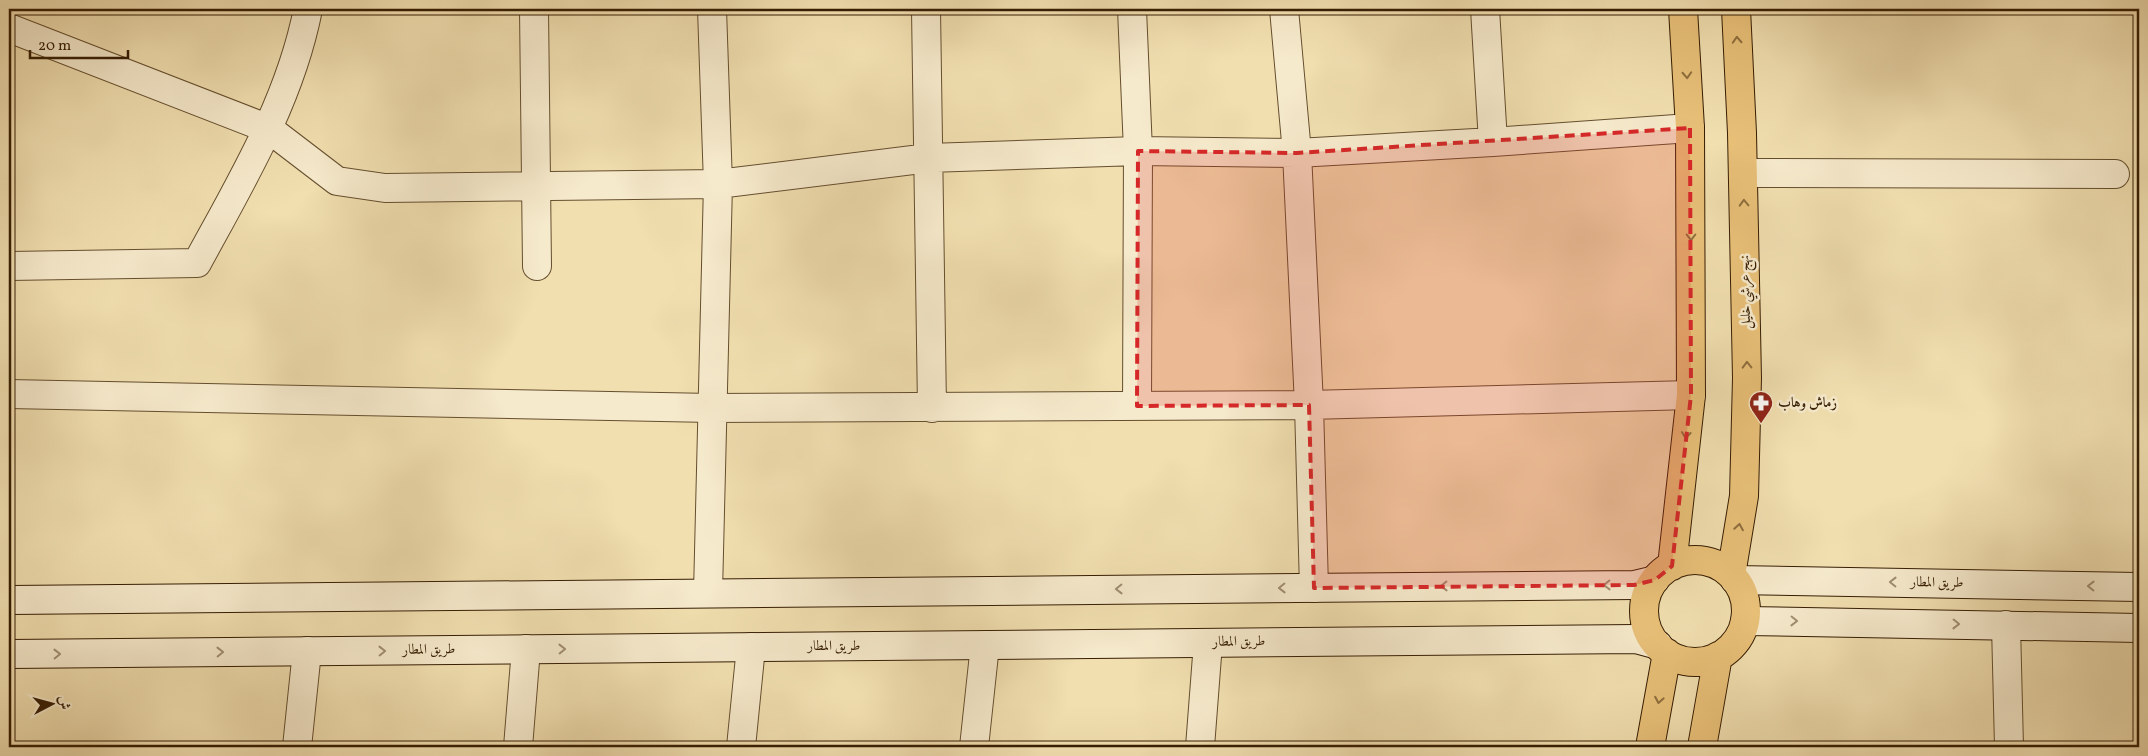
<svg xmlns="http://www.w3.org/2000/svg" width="2148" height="756" viewBox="0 0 2148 756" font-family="Vollkorn,Amiri,serif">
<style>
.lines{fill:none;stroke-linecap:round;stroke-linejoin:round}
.minor-casing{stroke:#654e2e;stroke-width:30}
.secondary-casing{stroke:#361d03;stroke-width:30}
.trunk-casing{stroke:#361d03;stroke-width:30}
.minor{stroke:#f6eacc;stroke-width:28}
.secondary{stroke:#f6eacc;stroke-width:28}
.trunk{stroke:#e8c078;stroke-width:28}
.oneway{stroke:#8f6e3e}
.oneway2{stroke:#a08e72}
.marked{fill:#d62828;fill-opacity:0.2;stroke:#d62828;stroke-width:4;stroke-dasharray:10 6;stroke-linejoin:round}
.labels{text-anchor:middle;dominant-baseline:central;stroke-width:5;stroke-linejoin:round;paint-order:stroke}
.street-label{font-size:14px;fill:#361d03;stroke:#f6eacc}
.poi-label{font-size:14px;font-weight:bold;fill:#361d03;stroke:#f6eacc;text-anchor:start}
</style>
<rect width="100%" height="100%" fill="#f1dfb0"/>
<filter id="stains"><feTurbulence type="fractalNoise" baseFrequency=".004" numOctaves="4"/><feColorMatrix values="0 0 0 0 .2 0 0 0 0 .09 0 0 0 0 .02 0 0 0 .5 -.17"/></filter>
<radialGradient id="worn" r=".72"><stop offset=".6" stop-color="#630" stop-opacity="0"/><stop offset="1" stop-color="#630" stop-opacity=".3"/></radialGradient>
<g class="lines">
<g class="minor-casing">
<path id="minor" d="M 534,9 L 537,266
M 926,9 L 932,408
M 1132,9 L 1138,151 L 1137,406
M 1284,9 L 1297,153 L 1309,405 L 1314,588
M 1485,9 L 1493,142
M 9,28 L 269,129 L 337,181 L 385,188 L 718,184 L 929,158 L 1138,151 L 1297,153 L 1493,142 L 1690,128
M 1743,173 L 2115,174
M 9,266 L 197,263 C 241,182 290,101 308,9
M 9,394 L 712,408 L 1309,405 L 1691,395
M 708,593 L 718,184 L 712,9
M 2006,625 L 2009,747
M 297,747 L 307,651
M 518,747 L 526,649
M 741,747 L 751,647
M 974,747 L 985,645
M 1200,747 L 1208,643"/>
</g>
<g class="secondary-casing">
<path id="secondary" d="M 1735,580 L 2139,587
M 9,600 L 1634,585 L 1655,580
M 1745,621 L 2139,628
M 9,654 L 1636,639 L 1658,645"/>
</g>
<g class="trunk-casing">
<path id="trunk" d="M1644 611a51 51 0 1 1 102 0a51 51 0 1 1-102 0Z
M 1672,566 L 1691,395 L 1690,128 L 1683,9
M 1731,575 L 1744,496 L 1747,378 L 1742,133 L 1736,9
M 1650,747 L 1667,653
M 1702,747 L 1718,656"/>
</g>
<use href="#minor" class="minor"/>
<use href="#secondary" class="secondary"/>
<use href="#trunk" class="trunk"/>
</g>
<defs><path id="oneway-chevron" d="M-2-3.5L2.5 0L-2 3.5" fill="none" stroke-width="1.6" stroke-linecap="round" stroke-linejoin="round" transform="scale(1.25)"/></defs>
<g class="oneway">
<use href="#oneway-chevron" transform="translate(1737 40) rotate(-93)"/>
<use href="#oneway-chevron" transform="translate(1687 75) rotate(87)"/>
<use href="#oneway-chevron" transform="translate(1744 203) rotate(-92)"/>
<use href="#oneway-chevron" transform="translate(1691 237) rotate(90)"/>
<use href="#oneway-chevron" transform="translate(1747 365) rotate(-91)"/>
<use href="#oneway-chevron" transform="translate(1686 435) rotate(96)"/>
<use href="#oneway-chevron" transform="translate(1739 527) rotate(-81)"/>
<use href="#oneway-chevron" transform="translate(1659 700) rotate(100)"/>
</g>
<g class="oneway2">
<use href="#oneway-chevron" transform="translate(1893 582) rotate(-179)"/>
<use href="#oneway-chevron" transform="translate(1607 585) rotate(179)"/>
<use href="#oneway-chevron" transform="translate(1444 586) rotate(179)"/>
<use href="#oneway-chevron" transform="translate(2091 586) rotate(-179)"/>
<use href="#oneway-chevron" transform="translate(1282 588) rotate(179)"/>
<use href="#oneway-chevron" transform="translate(1119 589) rotate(179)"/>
<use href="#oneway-chevron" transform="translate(1794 621) rotate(1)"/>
<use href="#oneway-chevron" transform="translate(1956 624) rotate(1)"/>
<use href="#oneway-chevron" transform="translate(562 649) rotate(-1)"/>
<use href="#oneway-chevron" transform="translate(382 651) rotate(-1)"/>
<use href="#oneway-chevron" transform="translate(220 652) rotate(-1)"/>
<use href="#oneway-chevron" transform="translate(57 654) rotate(-1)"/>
</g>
<path class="marked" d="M 1690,128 L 1691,395 L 1672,566 L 1655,580 L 1634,585 L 1314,588 L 1309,405 L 1137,406 L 1138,151 L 1297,153 Z"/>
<defs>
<g id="pharmacy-pin" transform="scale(1.25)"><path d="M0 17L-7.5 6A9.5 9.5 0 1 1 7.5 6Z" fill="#8f2418" stroke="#f6eacc"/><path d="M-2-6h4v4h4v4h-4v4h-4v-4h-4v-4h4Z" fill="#fff"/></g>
</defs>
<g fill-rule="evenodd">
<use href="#pharmacy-pin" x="1761" y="403"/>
</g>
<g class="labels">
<g class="street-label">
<text transform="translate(1746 292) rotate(-91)">نهج عرشي خليل</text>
<text transform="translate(1937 583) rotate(1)">طريق المطار</text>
<text transform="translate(1239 642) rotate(-1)">طريق المطار</text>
<text x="834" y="646">طريق المطار</text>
<text transform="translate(429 650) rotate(-1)">طريق المطار</text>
</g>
<g class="poi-label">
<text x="1778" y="403">زماش وهاب</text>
</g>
</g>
<rect width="2148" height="756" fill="none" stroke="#f1dfb0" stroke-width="30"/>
<rect x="10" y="10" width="2128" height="736" fill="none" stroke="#361d03" stroke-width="2.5"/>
<rect x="15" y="15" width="2118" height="726" fill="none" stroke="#361d03"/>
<g transform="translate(52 704) rotate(84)" stroke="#f6eacc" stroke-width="4" paint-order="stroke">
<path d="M0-4L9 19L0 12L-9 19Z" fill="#361d03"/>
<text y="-8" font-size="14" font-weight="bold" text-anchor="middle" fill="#361d03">ش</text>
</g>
<path d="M30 50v8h98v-8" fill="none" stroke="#361d03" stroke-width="2.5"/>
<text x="38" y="50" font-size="15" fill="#361d03" stroke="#f6eacc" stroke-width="4" paint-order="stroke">20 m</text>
<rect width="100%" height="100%" filter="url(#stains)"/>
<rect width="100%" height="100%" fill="url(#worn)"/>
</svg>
